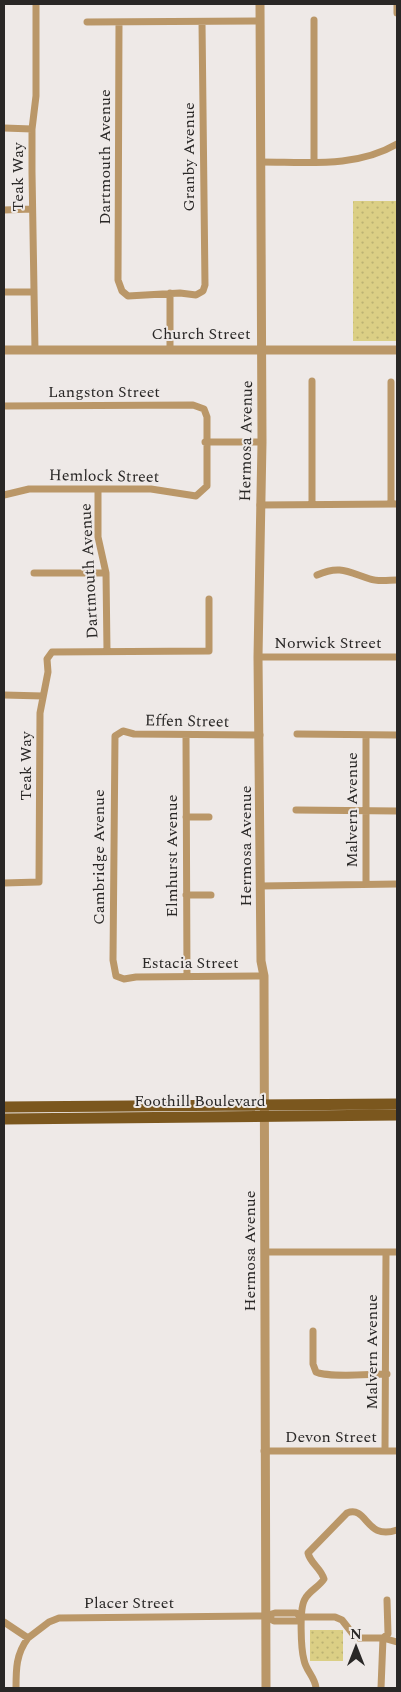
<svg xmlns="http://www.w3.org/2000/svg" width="401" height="1692" viewBox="0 0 401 1692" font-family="Spectral,serif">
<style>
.park{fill:url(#park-dots)}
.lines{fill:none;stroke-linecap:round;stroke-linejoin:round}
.minor{stroke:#ba9768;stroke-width:7}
.tertiary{stroke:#ba9768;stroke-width:9}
.primary{stroke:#7b571e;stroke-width:11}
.labels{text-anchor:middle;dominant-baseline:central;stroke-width:4;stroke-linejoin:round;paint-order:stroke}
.street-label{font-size:16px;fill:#292726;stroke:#eee9e7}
</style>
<defs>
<pattern id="park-dots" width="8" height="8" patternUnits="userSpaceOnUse" patternTransform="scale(1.25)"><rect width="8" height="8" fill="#dbcf85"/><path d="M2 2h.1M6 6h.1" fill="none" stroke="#bcb273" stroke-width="1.8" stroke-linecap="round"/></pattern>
</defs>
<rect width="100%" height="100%" fill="#eee9e7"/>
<path class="park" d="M 353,201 L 397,201 L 397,341 L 353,341 Z
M 310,1630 L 343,1630 L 343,1661 L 310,1661 Z"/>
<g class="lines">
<path class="minor" d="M 397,4 L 397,13
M 314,20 L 314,162
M 87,22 L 260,21
M 119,23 L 118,280 L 122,291 L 128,296 L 180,293 L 196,295 L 203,291 L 205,285 L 202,22
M 4,128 L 32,129
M 261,162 C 307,162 356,168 397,144
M 4,210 L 32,209
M 4,292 L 34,292
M 170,293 L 170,349
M 35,350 L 32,172 L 32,129 L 36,96 L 36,4
M 4,406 L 193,405 L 204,409 L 207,417 L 207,486 L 196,496 L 151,489 L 29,489 L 4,495
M 205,442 L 262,442
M 98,490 L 98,537 L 106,573 L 107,651
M 312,504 L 312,381
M 391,504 L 391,382
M 260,505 L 397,504
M 34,573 L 106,573
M 317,575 C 340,565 348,572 370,579 C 378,582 389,580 397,580
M 258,657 L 397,657
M 4,695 L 43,696
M 297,734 L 397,735
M 186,735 L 187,976
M 260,735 L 134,734 L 123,731 L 115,736 L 113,960 L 116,976 L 124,979 L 136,977 L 264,976
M 296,810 L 397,811
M 186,817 L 209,817
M 4,883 L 39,882 L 40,713 L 48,672 L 47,659 L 52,652 L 209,651 L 209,599
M 366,884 L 366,735
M 261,886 L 397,884
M 186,895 L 211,895
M 265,1252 L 397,1252
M 313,1331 L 313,1364 L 316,1372 C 329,1378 369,1374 387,1374
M 264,1451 L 397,1451
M 385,1451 L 386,1252
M 265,1616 L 274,1621 L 297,1621 L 302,1617
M 4,1622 L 28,1638 L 49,1622 L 59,1618 L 265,1616 L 275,1613 L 296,1613 L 302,1617 L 335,1617 L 342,1620 L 356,1638 L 383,1638 L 397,1642
M 16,1688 C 16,1669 16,1654 28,1638
M 316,1688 C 315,1677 306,1671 304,1660 C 301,1649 299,1608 305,1599 C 309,1591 319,1587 324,1579 C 321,1568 310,1563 308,1553 L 347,1513 C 368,1505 365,1541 397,1530
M 381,1688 L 383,1638 L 388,1634 L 387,1600"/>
<path class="tertiary" d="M 260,4 L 262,442 L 258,657 L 261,961 L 264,976 L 266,1688
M 4,350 L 397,350"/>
<path class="primary" d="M 4,1107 L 397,1104
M 4,1119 L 397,1115"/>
</g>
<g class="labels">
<g class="street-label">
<text transform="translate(105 157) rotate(-90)">Dartmouth Avenue</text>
<text transform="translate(189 157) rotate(-90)">Granby Avenue</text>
<text transform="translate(18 177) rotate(-90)">Teak Way</text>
<text x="201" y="334">Church Street</text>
<text x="104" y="392">Langston Street</text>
<text transform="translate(246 441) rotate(-89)">Hermosa Avenue</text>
<text transform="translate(104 476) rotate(1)">Hemlock Street</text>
<text transform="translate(89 571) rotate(-93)">Dartmouth Avenue</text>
<text x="328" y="643">Norwick Street</text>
<text transform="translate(187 721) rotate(1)">Effen Street</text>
<text transform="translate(26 766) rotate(-90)">Teak Way</text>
<text transform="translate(352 810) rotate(-90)">Malvern Avenue</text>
<text transform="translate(246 846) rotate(-90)">Hermosa Avenue</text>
<text transform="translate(172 856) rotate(-90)">Elmhurst Avenue</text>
<text transform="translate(99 857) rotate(-90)">Cambridge Avenue</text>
<text x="190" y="963">Estacia Street</text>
<text x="200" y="1101">Foothill Boulevard</text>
<text transform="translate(250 1251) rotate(-90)">Hermosa Avenue</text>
<text transform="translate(372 1352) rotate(-90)">Malvern Avenue</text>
<text x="331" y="1437">Devon Street</text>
<text x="129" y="1603">Placer Street</text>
</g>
</g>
<rect width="401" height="1692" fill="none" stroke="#292726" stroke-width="10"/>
<g transform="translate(356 1647)" stroke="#eee9e7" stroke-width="4" paint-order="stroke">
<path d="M0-4L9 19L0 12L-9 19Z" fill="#292726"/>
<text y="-8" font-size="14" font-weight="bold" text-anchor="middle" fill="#292726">N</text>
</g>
</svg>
